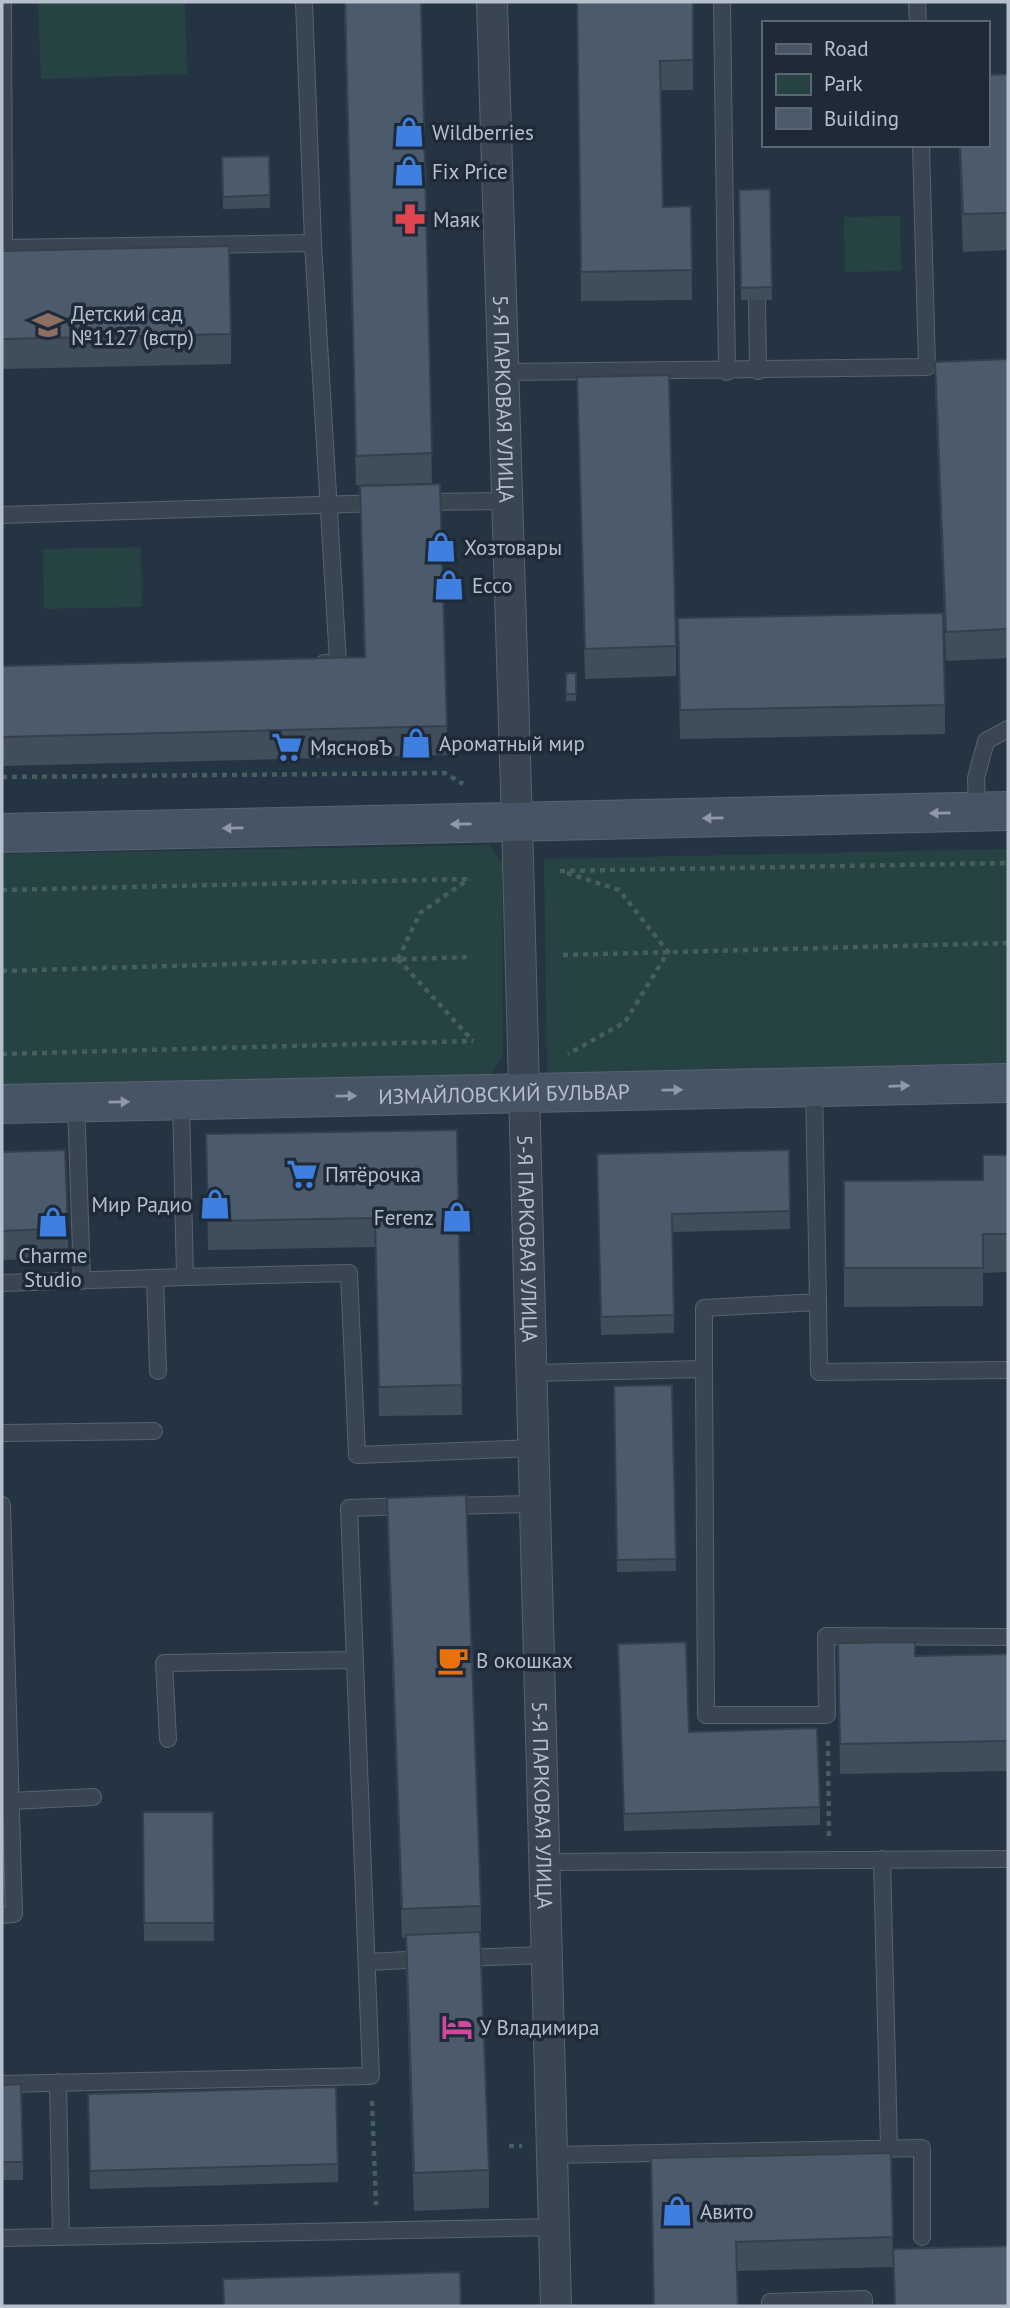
<svg xmlns="http://www.w3.org/2000/svg" width="1010" height="2308" viewBox="0 0 1010 2308" font-family="'PT Sans',sans-serif">
<style>
.green{fill:#274243}
.lines{fill:none;stroke-linecap:round;stroke-linejoin:round}
.lane-casing{stroke:#57636f;stroke-width:18}
.street-casing{stroke:#57636f;stroke-width:32}
.secondary-casing{stroke:#57636f;stroke-width:40}
.path{stroke:#455e5f;stroke-width:4.5;stroke-dasharray:5 5;stroke-linecap:butt}
.lane{stroke:#394551;stroke-width:16}
.street{stroke:#394551;stroke-width:30}
.secondary{stroke:#475465;stroke-width:38}
.wall{fill:#404e5c}
.building{fill:#4b5b6b;stroke:#34404b;stroke-width:2}
.oneway{fill:#8f9aa8}
.labels{text-anchor:middle;dominant-baseline:central;stroke-width:7;stroke-linejoin:round;paint-order:stroke}
.poi-label{font-size:21px;fill:#b6c0cc;stroke:#1e2a37;text-anchor:start}
.street-label{font-size:21px;fill:#b6c0cc;stroke:#1e2a37}
</style>
<rect width="100%" height="100%" fill="#253442"/>
<path class="green" d="M 185,2 L 187,74 L 41,79 L 38,3 Z
M 900,216 L 901,271 L 845,272 L 844,217 Z
M 141,547 L 142,607 L 44,609 L 43,549 Z
M 489,845 L 502,862 L 503,1055 L 491,1074 L 2,1085 L 2,854 Z
M 1008,849 L 1008,1067 L 547,1080 L 544,859 Z"/>
<g class="lines">
<g class="lane-casing">
<path id="lane" d="M 3,2 L 4,248
M 304,2 L 313,243
M 722,2 L 727,372
M 917,2 L 918,23
M 2,248 L 313,243 L 338,662 L 324,663
M 757,300 L 758,371
M 504,372 L 927,367 L 921,145
M 421,502 L 507,501
M 2,515 L 381,503
M 977,812 L 976,778 L 986,741 L 1008,729
M 76,1102 L 82,1281
M 185,1277 L 349,1273 L 357,1455 L 534,1448
M 155,1279 L 158,1371
M 2,1283 L 185,1277 L 181,1101
M 818,1302 L 819,1372 L 1008,1370
M 704,1369 L 706,1715 L 827,1715 L 826,1636 L 1008,1637
M 532,1373 L 704,1369 L 704,1308 L 818,1302 L 814,1088
M 2,1433 L 154,1431
M 2,1505 L 14,1914 L 2,1915
M 446,1506 L 535,1504
M 168,1739 L 164,1663 L 354,1660
M 11,1801 L 93,1797
M 882,1859 L 889,2148
M 544,1862 L 1008,1859
M 460,1958 L 547,1955
M 367,1962 L 427,1959
M 58,2082 L 61,2237
M 2,2084 L 371,2076 L 349,1508 L 407,1506
M 552,2155 L 922,2148 L 922,2237
M 2,2238 L 554,2227
M 770,2306 L 770,2302 L 864,2299 L 864,2306"/>
</g>
<g class="street-casing">
<g id="street">
<path id="s1" d="M 492,2 L 517,823 L 556,2306"/>
</g>
</g>
<g class="secondary-casing">
<g id="secondary">
<path d="M 2,833 L 1008,811"/>
<path id="s2" d="M 2,1104 L 1008,1083"/>
</g>
</g>
<path class="path" d="M 2,777 L 445,773 L 463,784
M 560,871 L 1008,863
M 567,873 L 619,890 L 668,952 L 625,1022 L 568,1054
M 2,890 L 469,879
M 563,955 L 1008,943
M 398,959 L 473,1041
M 398,959 L 420,913 L 469,879
M 2,971 L 472,957
M 2,1054 L 473,1041
M 828,1741 L 829,1837
M 372,2101 L 376,2205
M 509,2146 L 522,2146"/>
<use href="#lane" class="lane"/>
<use href="#street" class="street"/>
<use href="#secondary" class="secondary"/>
</g>
<path class="wall" d="M 344,2 L 421,2 L 432,483 L 356,485 Z
M 693,2 L 693,90 L 661,90 L 663,207 L 691,206 L 692,300 L 581,301 L 577,29 Z
M 1008,74 L 1008,250 L 963,252 L 959,145 L 987,145 Z
M 269,156 L 270,208 L 223,209 L 222,157 Z
M 770,189 L 772,300 L 741,300 L 739,190 Z
M 2,251 L 231,334 L 231,364 L 2,369 Z
M 1008,359 L 1008,658 L 946,661 L 935,391 L 935,362 Z
M 577,377 L 676,646 L 676,676 L 585,679 Z
M 360,486 L 447,726 L 447,755 L 2,766 L 2,666 L 364,657 Z
M 678,647 L 945,705 L 945,734 L 680,739 Z
M 566,673 L 576,673 L 576,701 L 566,701 Z
M 457,1130 L 462,1415 L 379,1416 L 375,1247 L 208,1250 L 206,1134 Z
M 2,1152 L 68,1228 L 68,1258 L 2,1260 Z
M 1008,1155 L 1008,1272 L 983,1273 L 983,1306 L 844,1307 L 844,1181 L 983,1180 Z
M 597,1172 L 790,1211 L 790,1229 L 673,1232 L 674,1333 L 601,1335 Z
M 672,1385 L 676,1571 L 617,1572 L 614,1386 Z
M 387,1498 L 481,1906 L 481,1935 L 480,1935 L 489,2170 L 489,2208 L 414,2211 L 406,1973 L 406,1938 L 402,1938 L 387,1527 Z
M 838,1643 L 915,1656 L 1008,1654 L 1008,1771 L 840,1774 Z
M 618,1644 L 689,1732 L 820,1807 L 820,1825 L 624,1831 Z
M 143,1812 L 213,1812 L 214,1941 L 144,1941 Z
M 2,2085 L 23,2162 L 23,2180 L 2,2180 Z
M 88,2094 L 338,2164 L 338,2182 L 90,2189 Z
M 891,2153 L 893,2267 L 737,2271 L 738,2306 L 653,2306 L 651,2158 Z"/>
<path class="building" d="M 345,2 L 421,2 L 432,453 L 356,456 Z
M 577,2 L 693,2 L 693,60 L 660,61 L 663,207 L 691,206 L 692,270 L 581,272 Z
M 1008,74 L 1008,213 L 963,214 L 960,145 L 987,145 L 987,75 Z
M 269,156 L 270,195 L 223,197 L 222,157 Z
M 770,189 L 772,287 L 741,288 L 739,190 Z
M 229,246 L 231,334 L 2,339 L 2,251 Z
M 1008,359 L 1008,629 L 946,632 L 935,362 Z
M 669,375 L 676,646 L 585,649 L 577,377 Z
M 440,484 L 447,726 L 2,737 L 2,666 L 365,657 L 360,486 Z
M 943,613 L 945,705 L 680,710 L 678,618 Z
M 566,673 L 576,673 L 576,694 L 566,694 Z
M 457,1130 L 462,1385 L 379,1387 L 375,1218 L 208,1221 L 206,1134 Z
M 65,1150 L 68,1228 L 2,1231 L 2,1152 Z
M 789,1150 L 790,1211 L 672,1214 L 674,1315 L 601,1317 L 597,1154 Z
M 983,1155 L 1008,1155 L 1008,1234 L 983,1234 L 983,1268 L 844,1268 L 844,1181 L 983,1180 Z
M 672,1385 L 676,1559 L 617,1560 L 614,1386 Z
M 466,1495 L 481,1906 L 402,1909 L 387,1498 Z
M 686,1642 L 689,1732 L 817,1728 L 820,1807 L 624,1814 L 618,1644 Z
M 915,1642 L 915,1656 L 1008,1654 L 1008,1741 L 840,1744 L 838,1643 Z
M 143,1812 L 213,1812 L 214,1923 L 144,1923 Z
M 480,1932 L 489,2170 L 414,2173 L 406,1935 Z
M 21,2084 L 23,2162 L 2,2162 L 2,2085 Z
M 336,2087 L 338,2164 L 90,2171 L 88,2094 Z
M 891,2153 L 893,2237 L 736,2242 L 738,2306 L 654,2306 L 651,2158 Z
M 1008,2246 L 1008,2306 L 895,2306 L 893,2249 Z
M 460,2272 L 461,2306 L 224,2306 L 223,2279 Z"/>
<defs><path id="oneway-solid" d="M-6-.8H1V-3.2L6.5 0L1 3.2V.8H-6Z" transform="scale(1.75)"/></defs>
<g class="oneway">
<use href="#oneway-solid" transform="translate(940 813) rotate(179)"/>
<use href="#oneway-solid" transform="translate(713 818) rotate(179)"/>
<use href="#oneway-solid" transform="translate(461 824) rotate(179)"/>
<use href="#oneway-solid" transform="translate(233 828) rotate(179)"/>
<use href="#oneway-solid" transform="translate(899 1086) rotate(-2)"/>
<use href="#oneway-solid" transform="translate(672 1090) rotate(-1)"/>
<use href="#oneway-solid" transform="translate(346 1096) rotate(-1)"/>
<use href="#oneway-solid" transform="translate(119 1102) rotate(-1)"/>
</g>
<defs>
<g id="shop-bare" transform="scale(2.415)"><path d="M-5-2.5h2.3a2.7 3.5 0 0 1 5.4 0H5L5.5 6h-11ZM-1.5-2.5h3a1.5 2.3 0 0 0-3 0Z" fill="#3f7fe0" stroke="#1e2a37" stroke-width="2.5" paint-order="stroke"/></g>
<g id="pharmacy-bare" transform="scale(2.415)"><path d="M-2-6h4v4h4v4h-4v4h-4v-4h-4v-4h4Z" fill="#e0444e" stroke="#1e2a37" stroke-width="2.5" paint-order="stroke"/></g>
<g id="school-bare" transform="scale(2.415)"><path d="M0-5L7-2L0 1L-7-2ZM-4 1L0 2.5L4 1V4Q0 6-4 4Z" fill="#8d6e63" stroke="#1e2a37" stroke-width="2.5" paint-order="stroke"/></g>
<g id="supermarket-bare" transform="scale(2.415)"><path d="M-6-5.5h2.5l.6 2H6L4.5 2H-2.5L-4.4-4H-6ZM-1.5 3.2a1.3 1.3 0 1 0 .1 0ZM3 3.2a1.3 1.3 0 1 0 .1 0Z" fill="#3f7fe0" stroke="#1e2a37" stroke-width="2.5" paint-order="stroke"/></g>
<g id="cafe-bare" transform="scale(2.415)"><path d="M-5.5-4.5H6V0H3Q3 3.5 0 3.5H-2.5Q-5.5 3.5-5.5 0ZM3-3.2v2h1.7v-2ZM-6 4.5H4V6H-6Z" fill="#e8710a" stroke="#1e2a37" stroke-width="2.5" paint-order="stroke"/></g>
<g id="hotel-bare" transform="scale(2.415)"><path d="M-6-4.5h1.5V1H6V5H4.5V3h-9V5H-6ZM-4 0a1.8 1.8 0 1 1 3.6 0ZM.5 0V-2.5h3Q6-2.5 6 0Z" fill="#d1479c" stroke="#1e2a37" stroke-width="2.5" paint-order="stroke"/></g>
</defs>
<g fill-rule="evenodd">
<use href="#shop-bare" x="409" y="132"/>
<use href="#shop-bare" x="409" y="171"/>
<use href="#pharmacy-bare" x="410" y="219"/>
<use href="#school-bare" x="48" y="325"/>
<use href="#shop-bare" x="441" y="547"/>
<use href="#shop-bare" x="449" y="585"/>
<use href="#shop-bare" x="416" y="743"/>
<use href="#supermarket-bare" x="287" y="747"/>
<use href="#supermarket-bare" x="302" y="1174"/>
<use href="#shop-bare" x="215" y="1204"/>
<use href="#shop-bare" x="457" y="1217"/>
<use href="#shop-bare" x="53" y="1222"/>
<use href="#cafe-bare" x="453" y="1660"/>
<use href="#hotel-bare" x="457" y="2027"/>
<use href="#shop-bare" x="677" y="2211"/>
</g>
<g class="labels">
<g class="poi-label">
<text x="432" y="132">Wildberries</text>
<text x="432" y="171">Fix Price</text>
<text x="433" y="219">Маяк</text>
<text x="71" y="313">Детский сад<tspan x="71" dy="24">№1127 (встр)</tspan></text>
<text x="464" y="547">Хозтовары</text>
<text x="472" y="585">Ecco</text>
<text x="439" y="743">Ароматный мир</text>
<text x="310" y="747">МясновЪ</text>
<text x="325" y="1174">Пятёрочка</text>
<text x="192" y="1204" text-anchor="end">Мир Радио</text>
<text x="434" y="1217" text-anchor="end">Ferenz</text>
<text x="53" y="1255" text-anchor="middle">Charme<tspan x="53" dy="24">Studio</tspan></text>
<text x="476" y="1660">В окошках</text>
<text x="480" y="2027">У Владимира</text>
<text x="700" y="2211">Авито</text>
</g>
<g class="street-label">
<text stroke="none"><textPath href="#s1" startOffset="397">5-Я ПАРКОВАЯ УЛИЦА</textPath></text>
<text stroke="none"><textPath href="#s2" startOffset="502">ИЗМАЙЛОВСКИЙ БУЛЬВАР</textPath></text>
<text stroke="none"><textPath href="#s1" startOffset="1237">5-Я ПАРКОВАЯ УЛИЦА</textPath></text>
<text stroke="none"><textPath href="#s1" startOffset="1804">5-Я ПАРКОВАЯ УЛИЦА</textPath></text>
</g>
</g>
<rect width="1010" height="2308" fill="none" stroke="#b6c0cc" stroke-width="7"/>
<rect x="762" y="21" width="228" height="126" fill="#1e2a37" stroke="#5b6673" stroke-width="2"/>
<rect x="776" y="44" width="35" height="10" fill="#475465" stroke="#5b6673" stroke-width="2"/>
<text x="824" y="56" font-size="21" fill="#b6c0cc">Road</text>
<rect x="776" y="74" width="35" height="21" fill="#274243" stroke="#5b6673" stroke-width="2"/>
<text x="824" y="91" font-size="21" fill="#b6c0cc">Park</text>
<rect x="776" y="108" width="35" height="21" fill="#4b5b6b" stroke="#5b6673" stroke-width="2"/>
<text x="824" y="126" font-size="21" fill="#b6c0cc">Building</text>
</svg>
